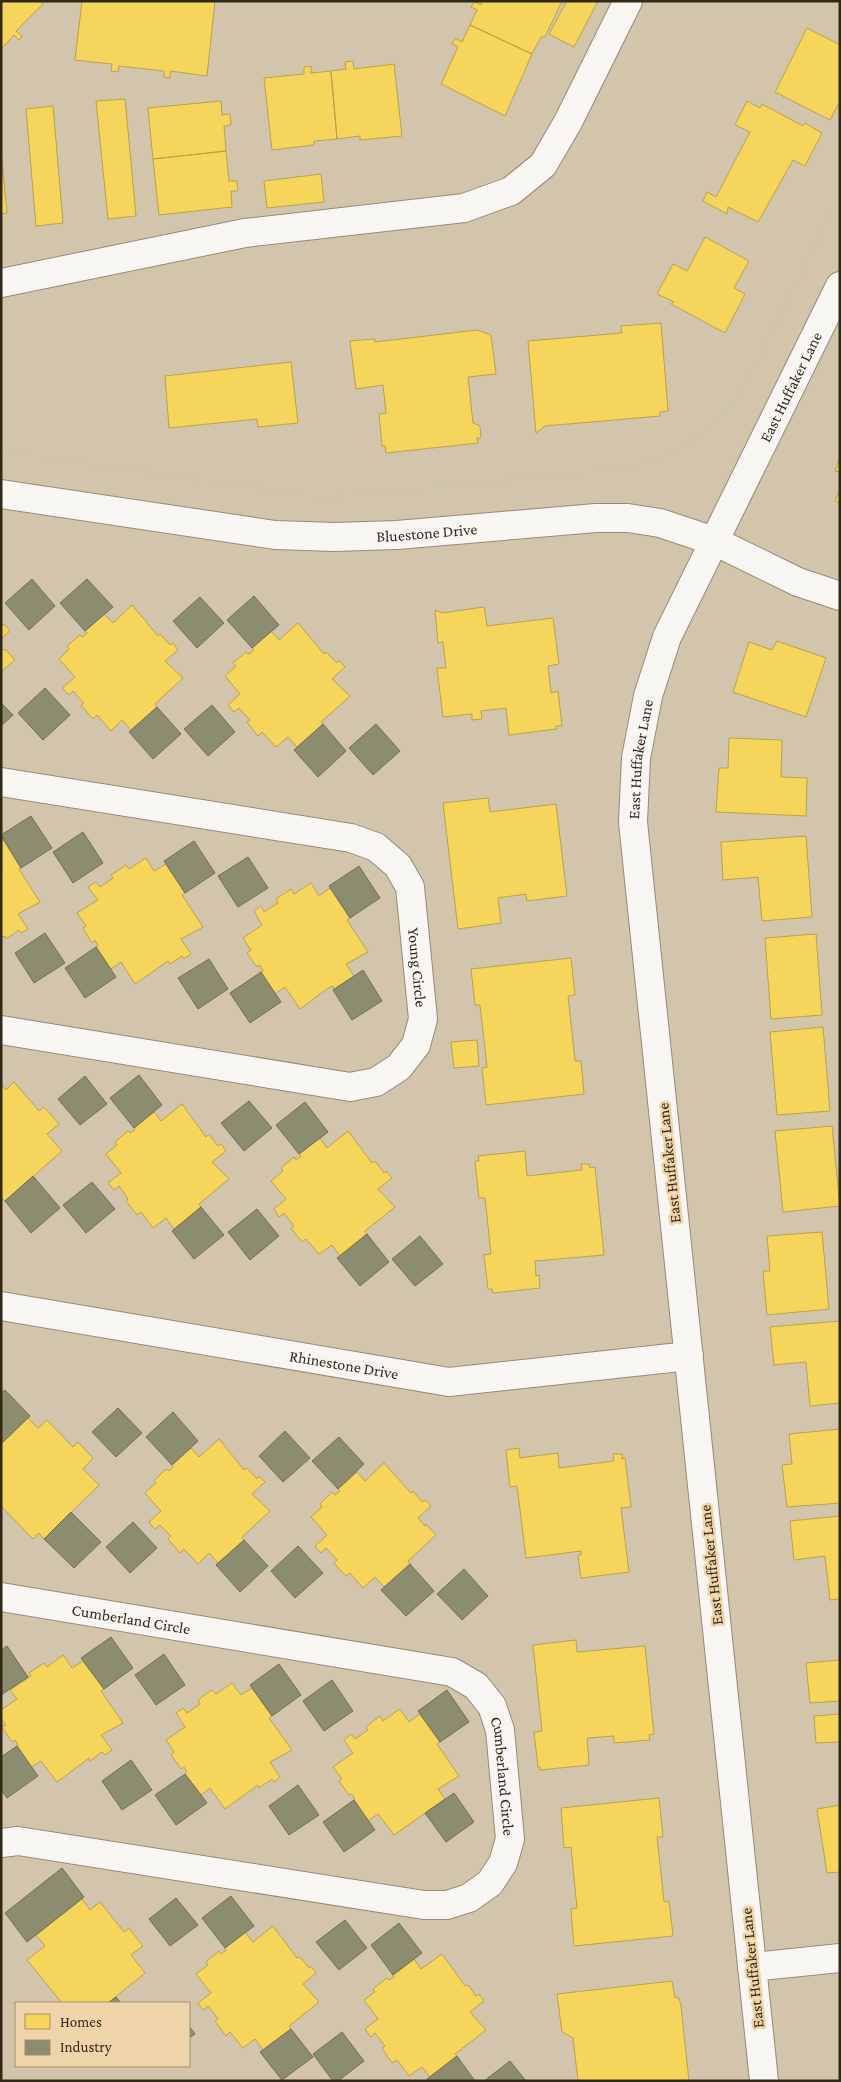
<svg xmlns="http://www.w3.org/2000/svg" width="841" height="2082" viewBox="0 0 841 2082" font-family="'Crimson Pro',serif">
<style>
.homes{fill:#f6d55c;stroke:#bba147}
.industry{fill:#8c8c6e;stroke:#716e54}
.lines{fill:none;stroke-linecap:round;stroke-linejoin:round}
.minor-casing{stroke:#958977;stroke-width:30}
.path{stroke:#c9c4bd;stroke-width:3;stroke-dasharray:1 4;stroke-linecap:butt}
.minor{stroke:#f8f6f3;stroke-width:28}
.labels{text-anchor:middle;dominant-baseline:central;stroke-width:5;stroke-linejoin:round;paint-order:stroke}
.street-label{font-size:16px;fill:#322817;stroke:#efd4a9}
</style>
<rect width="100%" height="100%" fill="#d3c4ac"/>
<path class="homes" d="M 1,1 L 40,1 L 43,4 L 16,31 L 22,36 L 19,40 L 14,35 L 1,49 Z
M 82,1 L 215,1 L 207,76 L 170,71 L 170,78 L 164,77 L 164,71 L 119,66 L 118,72 L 111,71 L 112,64 L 75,60 Z
M 482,1 L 562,1 L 545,37 L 541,37 L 532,54 L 470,25 L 477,10 L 471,7 L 474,2 L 481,5 Z
M 567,1 L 598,1 L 574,47 L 549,34 Z
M 470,25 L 532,54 L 505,116 L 441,84 L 458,47 L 452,44 L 455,38 L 462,42 Z
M 807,28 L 840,45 L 840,101 L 830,120 L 775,92 Z
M 353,61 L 354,69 L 394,64 L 402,136 L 360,140 L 360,136 L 337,139 L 331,71 L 346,69 L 345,62 Z
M 311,66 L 311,73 L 331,71 L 337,139 L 314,141 L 314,145 L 272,150 L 264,78 L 304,74 L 304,67 Z
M 125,99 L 136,216 L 108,219 L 96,101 Z
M 221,101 L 222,115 L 230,114 L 231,125 L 224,126 L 226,151 L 153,159 L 148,108 Z
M 747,101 L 760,108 L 762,104 L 803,126 L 805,123 L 822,133 L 805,166 L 793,160 L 758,222 L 728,207 L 727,214 L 703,201 L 707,192 L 716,197 L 750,132 L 735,125 Z
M 53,106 L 63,223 L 36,226 L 26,109 Z
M 1,151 L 7,213 L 1,214 Z
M 226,151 L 229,181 L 237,181 L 238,191 L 231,191 L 232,207 L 159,215 L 153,159 Z
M 321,174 L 324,202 L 267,208 L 264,181 Z
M 705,237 L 749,261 L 734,288 L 745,294 L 725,333 L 671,304 L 674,302 L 657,294 L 673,264 L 687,271 Z
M 661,323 L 668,411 L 660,412 L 660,416 L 545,426 L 536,433 L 528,341 L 622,333 L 621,326 Z
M 477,330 L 491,335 L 496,374 L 468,377 L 473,423 L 480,426 L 481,438 L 477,438 L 478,443 L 386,453 L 385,446 L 382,446 L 379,414 L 386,413 L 383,385 L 356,389 L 350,341 L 375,339 L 375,342 Z
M 291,362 L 298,423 L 258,427 L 257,419 L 169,428 L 165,376 Z
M 840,457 L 840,472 L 835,471 Z
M 840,489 L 840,503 L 835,501 Z
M 132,605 L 158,636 L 160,634 L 170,645 L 173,643 L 178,650 L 165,661 L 183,678 L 155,704 L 157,707 L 131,730 L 122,720 L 111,731 L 97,715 L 93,719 L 81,705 L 84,703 L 73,691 L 69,695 L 62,688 L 75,677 L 59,659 L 69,649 L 67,646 L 80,635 L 82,637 L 87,633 L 85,631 L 104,614 L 113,623 Z
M 484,607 L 487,626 L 553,618 L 559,664 L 548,666 L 551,693 L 558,691 L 562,726 L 556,726 L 556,729 L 509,735 L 506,708 L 481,711 L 482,719 L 472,720 L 472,714 L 443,717 L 437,668 L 446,668 L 443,642 L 438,643 L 435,610 L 442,613 Z
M 298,623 L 324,654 L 326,652 L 337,663 L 339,660 L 345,667 L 332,679 L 350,696 L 321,722 L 323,724 L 297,747 L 288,737 L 276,747 L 262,732 L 258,736 L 247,722 L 250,720 L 239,708 L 234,712 L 228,705 L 240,694 L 225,676 L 236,666 L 233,663 L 246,652 L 249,654 L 254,650 L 252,648 L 271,631 L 279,640 Z
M 4,624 L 10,631 L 1,639 L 1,627 Z
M 777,641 L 826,658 L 806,717 L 733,692 L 749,642 L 772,650 Z
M 1,648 L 3,650 L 5,649 L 15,660 L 1,672 Z
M 729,738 L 782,740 L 781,777 L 807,778 L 806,816 L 716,812 L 719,768 L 728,768 Z
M 488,798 L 490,812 L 556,804 L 567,896 L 527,901 L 526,894 L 498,898 L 501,923 L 458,929 L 443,803 Z
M 806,836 L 812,917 L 762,921 L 758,877 L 723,880 L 721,842 Z
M 2,838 L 21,868 L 19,869 L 40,902 L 18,914 L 28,929 L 21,933 L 19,930 L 6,939 L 5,936 L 1,938 Z
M 146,858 L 154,871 L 166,864 L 185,893 L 182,895 L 203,927 L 181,939 L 191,954 L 184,959 L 182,956 L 170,964 L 168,961 L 135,984 L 121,962 L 111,969 L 96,947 L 98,946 L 95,940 L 92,943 L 83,928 L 86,926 L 77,913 L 98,900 L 88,887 L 96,882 L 100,887 L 113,878 L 111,875 L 126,865 L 129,869 Z
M 311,883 L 319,896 L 330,888 L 350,918 L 347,920 L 368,952 L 346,964 L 354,976 L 334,989 L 333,986 L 327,989 L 300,1009 L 285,987 L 275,994 L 261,972 L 263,971 L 260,965 L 257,967 L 247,953 L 251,950 L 243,938 L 262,925 L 254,911 L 261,906 L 264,912 L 278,903 L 276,899 L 291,889 L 294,894 Z
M 816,934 L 822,1015 L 771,1019 L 765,938 Z
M 571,958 L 575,995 L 568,996 L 575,1061 L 581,1061 L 584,1094 L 486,1105 L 482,1068 L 487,1067 L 480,1005 L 475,1005 L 471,969 Z
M 823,1027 L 830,1111 L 777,1115 L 770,1032 Z
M 477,1040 L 479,1066 L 454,1068 L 451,1042 Z
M 14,1082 L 39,1111 L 44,1107 L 59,1124 L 47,1134 L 62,1151 L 5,1201 L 1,1197 L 1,1085 L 6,1090 Z
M 182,1104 L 206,1137 L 209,1134 L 218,1146 L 221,1144 L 226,1151 L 212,1162 L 229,1179 L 199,1204 L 201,1207 L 174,1229 L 166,1218 L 153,1228 L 141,1212 L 137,1215 L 126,1201 L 128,1199 L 119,1186 L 114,1190 L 108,1183 L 121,1173 L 106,1154 L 117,1145 L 115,1142 L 128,1131 L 130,1133 L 135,1130 L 134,1128 L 154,1112 L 161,1121 Z
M 832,1126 L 840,1206 L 783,1212 L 775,1131 Z
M 348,1131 L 372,1163 L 375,1161 L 384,1173 L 386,1171 L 392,1178 L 378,1189 L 395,1207 L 365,1231 L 367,1234 L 340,1256 L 332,1245 L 319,1254 L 306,1239 L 302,1242 L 291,1228 L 294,1226 L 284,1213 L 279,1217 L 274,1209 L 286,1199 L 271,1181 L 283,1171 L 281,1168 L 294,1157 L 296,1160 L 301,1156 L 299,1154 L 320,1138 L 327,1148 Z
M 525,1151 L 527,1176 L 582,1170 L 581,1164 L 589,1164 L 590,1168 L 595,1167 L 604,1255 L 535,1261 L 536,1276 L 539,1275 L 540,1288 L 493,1293 L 492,1289 L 488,1289 L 484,1255 L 491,1254 L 485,1198 L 479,1198 L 475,1161 L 479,1161 L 478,1156 Z
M 822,1232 L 829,1309 L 767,1315 L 763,1271 L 770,1271 L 767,1236 Z
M 840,1321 L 840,1403 L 810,1406 L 806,1362 L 774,1365 L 770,1327 Z
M 28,1418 L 38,1428 L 47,1420 L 73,1447 L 78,1442 L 93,1458 L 83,1469 L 99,1485 L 44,1539 L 39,1533 L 33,1539 L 1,1506 L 1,1444 Z
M 840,1429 L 840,1503 L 787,1507 L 782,1465 L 792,1464 L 789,1434 Z
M 219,1439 L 244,1470 L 247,1468 L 257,1479 L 259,1476 L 265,1482 L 252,1494 L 270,1511 L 242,1537 L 244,1540 L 218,1563 L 209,1553 L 198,1564 L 184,1549 L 180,1553 L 168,1539 L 171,1536 L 160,1525 L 155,1529 L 149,1522 L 161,1511 L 145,1493 L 156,1483 L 154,1481 L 166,1469 L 169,1471 L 173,1467 L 172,1465 L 191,1448 L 199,1457 Z
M 519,1448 L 520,1458 L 558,1453 L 559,1468 L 614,1461 L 613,1454 L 622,1454 L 622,1459 L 625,1458 L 631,1507 L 621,1508 L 629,1572 L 581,1578 L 578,1556 L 581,1555 L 581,1551 L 526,1558 L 517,1486 L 510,1487 L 506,1450 Z
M 384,1463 L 411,1493 L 413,1491 L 422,1502 L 425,1500 L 431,1506 L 418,1518 L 425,1526 L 426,1524 L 436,1535 L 408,1561 L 410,1564 L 384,1587 L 375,1577 L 363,1588 L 350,1573 L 346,1576 L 340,1570 L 334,1563 L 337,1560 L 326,1548 L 321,1553 L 315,1546 L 327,1535 L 311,1517 L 322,1507 L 320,1504 L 332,1492 L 335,1495 L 340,1491 L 338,1489 L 357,1472 L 365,1481 Z
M 840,1516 L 840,1599 L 830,1600 L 825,1556 L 794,1560 L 790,1521 Z
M 576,1640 L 577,1652 L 645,1646 L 654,1734 L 649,1735 L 650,1740 L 614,1743 L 614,1736 L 587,1738 L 589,1765 L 540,1770 L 540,1767 L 538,1767 L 534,1732 L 542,1731 L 533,1645 Z
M 63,1655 L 72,1668 L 83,1661 L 104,1689 L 101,1691 L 123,1723 L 101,1735 L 112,1750 L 105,1755 L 102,1752 L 90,1761 L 89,1758 L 57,1782 L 41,1761 L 31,1767 L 17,1746 L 18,1745 L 15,1740 L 12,1742 L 2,1727 L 6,1725 L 1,1719 L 1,1710 L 17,1699 L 10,1690 L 31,1676 L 29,1673 L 44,1663 L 47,1667 Z
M 840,1660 L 840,1701 L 810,1703 L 806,1663 Z
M 232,1683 L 241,1695 L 252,1688 L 272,1716 L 269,1718 L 292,1750 L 270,1762 L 280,1777 L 274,1782 L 272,1779 L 259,1788 L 258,1785 L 225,1809 L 210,1788 L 201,1795 L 185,1774 L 187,1772 L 184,1767 L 181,1769 L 171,1755 L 174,1752 L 166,1740 L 185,1727 L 176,1713 L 183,1708 L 187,1713 L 200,1704 L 198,1700 L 212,1690 L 216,1694 Z
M 400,1709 L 409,1722 L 420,1714 L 440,1742 L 437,1744 L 459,1776 L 438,1789 L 445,1799 L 394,1835 L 378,1814 L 368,1821 L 354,1800 L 355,1799 L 352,1794 L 349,1795 L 339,1781 L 342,1779 L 333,1767 L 353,1753 L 344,1740 L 351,1734 L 355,1739 L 368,1730 L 366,1727 L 380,1716 L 383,1721 Z
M 840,1714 L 840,1742 L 816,1743 L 814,1716 Z
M 659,1798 L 663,1837 L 657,1837 L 664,1902 L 669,1901 L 673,1936 L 574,1946 L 571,1909 L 577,1908 L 571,1847 L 564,1848 L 561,1808 Z
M 840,1805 L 840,1872 L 827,1873 L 817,1809 Z
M 82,1899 L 90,1910 L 100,1902 L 124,1932 L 129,1928 L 143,1946 L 131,1955 L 145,1973 L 108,2003 L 62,2003 L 27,1960 L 45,1946 L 36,1935 Z
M 273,1926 L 297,1958 L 300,1957 L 309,1968 L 311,1966 L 316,1973 L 303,1984 L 319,2002 L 289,2026 L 291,2029 L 263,2050 L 255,2039 L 243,2048 L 230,2032 L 226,2036 L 215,2021 L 218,2019 L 208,2006 L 203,2010 L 198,2003 L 211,1993 L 196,1974 L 208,1965 L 206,1962 L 219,1951 L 221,1954 L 226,1950 L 225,1948 L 245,1932 L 253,1942 Z
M 442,1954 L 465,1986 L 468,1985 L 476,1996 L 479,1994 L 484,2001 L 470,2012 L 486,2030 L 455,2054 L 457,2056 L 430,2077 L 422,2067 L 409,2076 L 397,2060 L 392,2063 L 382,2048 L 385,2046 L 375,2033 L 371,2037 L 365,2029 L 378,2019 L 364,2000 L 375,1992 L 373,1989 L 387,1978 L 389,1980 L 394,1977 L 393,1975 L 414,1959 L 421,1969 Z
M 672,1981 L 675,1998 L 679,1998 L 681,2006 L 689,2081 L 578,2081 L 573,2038 L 562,2032 L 557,1994 Z"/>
<path class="industry" d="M 32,579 L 55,606 L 29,630 L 5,603 Z
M 87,579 L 113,607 L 85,631 L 60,603 Z
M 254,596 L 279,625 L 252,648 L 227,620 Z
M 200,597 L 224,623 L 197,648 L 173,621 Z
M 45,688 L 70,715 L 43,740 L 18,713 Z
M 1,703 L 13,715 L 1,726 Z
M 212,705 L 235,732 L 208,756 L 184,729 Z
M 157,707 L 181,734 L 153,759 L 129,732 Z
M 323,724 L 346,751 L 318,777 L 294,750 Z
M 376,724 L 400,751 L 373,775 L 349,748 Z
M 31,816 L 52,848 L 21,868 L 1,835 Z
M 83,832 L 103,863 L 73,883 L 53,852 Z
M 194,841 L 215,873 L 185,893 L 164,861 Z
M 248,857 L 268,888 L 238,907 L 218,876 Z
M 359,866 L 380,898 L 350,918 L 329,886 Z
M 45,933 L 65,963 L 34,983 L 15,953 Z
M 96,947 L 116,977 L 85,998 L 65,968 Z
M 209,959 L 228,989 L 198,1009 L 178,978 Z
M 363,970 L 382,1001 L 352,1020 L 333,990 Z
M 261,972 L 281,1002 L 250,1023 L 230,993 Z
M 139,1075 L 162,1105 L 134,1128 L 110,1098 Z
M 85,1076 L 107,1104 L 80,1125 L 58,1099 Z
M 249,1101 L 272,1128 L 244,1151 L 221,1123 Z
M 305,1102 L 328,1132 L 299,1154 L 276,1125 Z
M 33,1176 L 60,1208 L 31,1233 L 5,1201 Z
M 92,1182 L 115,1209 L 86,1233 L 63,1205 Z
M 201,1207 L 224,1235 L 194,1259 L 172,1231 Z
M 257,1209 L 279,1236 L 250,1260 L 228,1232 Z
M 367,1234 L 389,1262 L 360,1286 L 337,1258 Z
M 420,1236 L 443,1264 L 415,1286 L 392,1259 Z
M 5,1390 L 30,1416 L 1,1444 L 1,1393 Z
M 118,1408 L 142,1433 L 116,1457 L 92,1432 Z
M 173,1412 L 198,1441 L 172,1465 L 146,1437 Z
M 285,1431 L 310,1458 L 283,1482 L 259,1456 Z
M 339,1437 L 364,1464 L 338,1489 L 312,1461 Z
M 71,1512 L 101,1542 L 74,1568 L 44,1539 Z
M 133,1522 L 157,1548 L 130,1573 L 106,1547 Z
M 244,1540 L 268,1566 L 240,1592 L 216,1565 Z
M 298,1546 L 323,1573 L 295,1598 L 271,1571 Z
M 410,1564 L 434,1591 L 406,1616 L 381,1590 Z
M 464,1569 L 488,1596 L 462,1620 L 437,1594 Z
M 111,1637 L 133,1668 L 104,1689 L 81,1658 Z
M 7,1646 L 28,1677 L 1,1695 L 1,1650 Z
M 164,1654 L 185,1685 L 156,1705 L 135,1675 Z
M 279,1664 L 301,1695 L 272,1716 L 250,1685 Z
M 332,1680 L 353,1711 L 324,1731 L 303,1701 Z
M 447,1690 L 469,1722 L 440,1742 L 418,1711 Z
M 17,1746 L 38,1776 L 7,1798 L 1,1790 L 1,1757 Z
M 131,1760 L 152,1790 L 122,1810 L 102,1781 Z
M 185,1774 L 207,1803 L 176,1825 L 155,1795 Z
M 298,1785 L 319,1815 L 289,1835 L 269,1806 Z
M 454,1793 L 474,1822 L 446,1842 L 425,1813 Z
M 354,1800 L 375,1830 L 344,1852 L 323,1822 Z
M 62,1868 L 84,1897 L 27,1942 L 5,1913 Z
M 231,1896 L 254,1926 L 225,1948 L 202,1918 Z
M 176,1898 L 198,1925 L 170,1946 L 149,1919 Z
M 345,1920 L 367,1948 L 339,1970 L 316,1942 Z
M 399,1923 L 422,1953 L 393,1975 L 371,1945 Z
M 116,1997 L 121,2003 L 108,2003 Z
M 189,2026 L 195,2034 L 189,2038 Z
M 291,2029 L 313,2057 L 282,2080 L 260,2052 Z
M 342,2032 L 364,2061 L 338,2081 L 333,2081 L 313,2054 Z
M 457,2056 L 475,2081 L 428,2081 L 427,2079 Z
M 510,2061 L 526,2081 L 484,2081 Z"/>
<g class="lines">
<g class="minor-casing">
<g id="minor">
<path d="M 1,283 L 245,233 L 464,208 L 511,191 L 543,165 L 568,122 L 628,1"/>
<path id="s1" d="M 1,494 L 275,535 L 334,537 L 397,535 L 596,518 L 628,518 L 660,523 L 714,541 L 798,582 L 840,596"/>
<path id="s2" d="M 1,782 L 351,838 L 376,847 L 398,866 L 410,887 L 423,1019 L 416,1045 L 399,1067 L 376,1082 L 350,1087 L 1,1030"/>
<path id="s3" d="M 1,1306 L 449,1382 L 689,1356"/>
<path id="s4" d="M 1,1597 L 452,1672 L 476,1686 L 492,1706 L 500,1730 L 510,1839 L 503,1863 L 490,1883 L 469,1898 L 447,1905 L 424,1905 L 18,1841 L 1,1843"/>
<path d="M 752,1967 L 840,1958"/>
<path id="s5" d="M 764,2081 L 633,822 L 636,758 L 648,696 L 667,637 L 840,286"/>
</g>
</g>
<path class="path" d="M 1,451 L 325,498 L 611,470 L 641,464 L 675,452 L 704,432 L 733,404 L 765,346 L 840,195"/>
<use href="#minor" class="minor"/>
</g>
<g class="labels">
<g class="street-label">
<text stroke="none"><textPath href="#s5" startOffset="1734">East Huffaker Lane</textPath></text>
<text stroke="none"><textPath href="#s1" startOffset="429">Bluestone Drive</textPath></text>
<text stroke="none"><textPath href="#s5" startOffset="1329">East Huffaker Lane</textPath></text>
<text stroke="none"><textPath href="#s2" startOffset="515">Young Circle</textPath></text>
<text transform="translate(669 1163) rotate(-96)">East Huffaker Lane</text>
<text stroke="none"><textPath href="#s3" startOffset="348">Rhinestone Drive</textPath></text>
<text transform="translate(711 1565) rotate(-96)">East Huffaker Lane</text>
<text stroke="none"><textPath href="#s4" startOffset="132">Cumberland Circle</textPath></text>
<text stroke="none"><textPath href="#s4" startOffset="582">Cumberland Circle</textPath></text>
<text transform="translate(752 1968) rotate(-96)">East Huffaker Lane</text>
</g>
</g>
<rect width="841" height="2082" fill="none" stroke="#322817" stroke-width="5"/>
<rect x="15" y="2002" width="175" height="65" fill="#efd4a9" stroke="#a38f6f"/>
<rect x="25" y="2014" width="25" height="15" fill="#f6d55c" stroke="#a38f6f"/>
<text x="60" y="2027" font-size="15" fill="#322817">Homes</text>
<rect x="25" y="2040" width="25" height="15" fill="#8c8c6e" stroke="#a38f6f"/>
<text x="60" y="2052" font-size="15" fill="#322817">Industry</text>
</svg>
